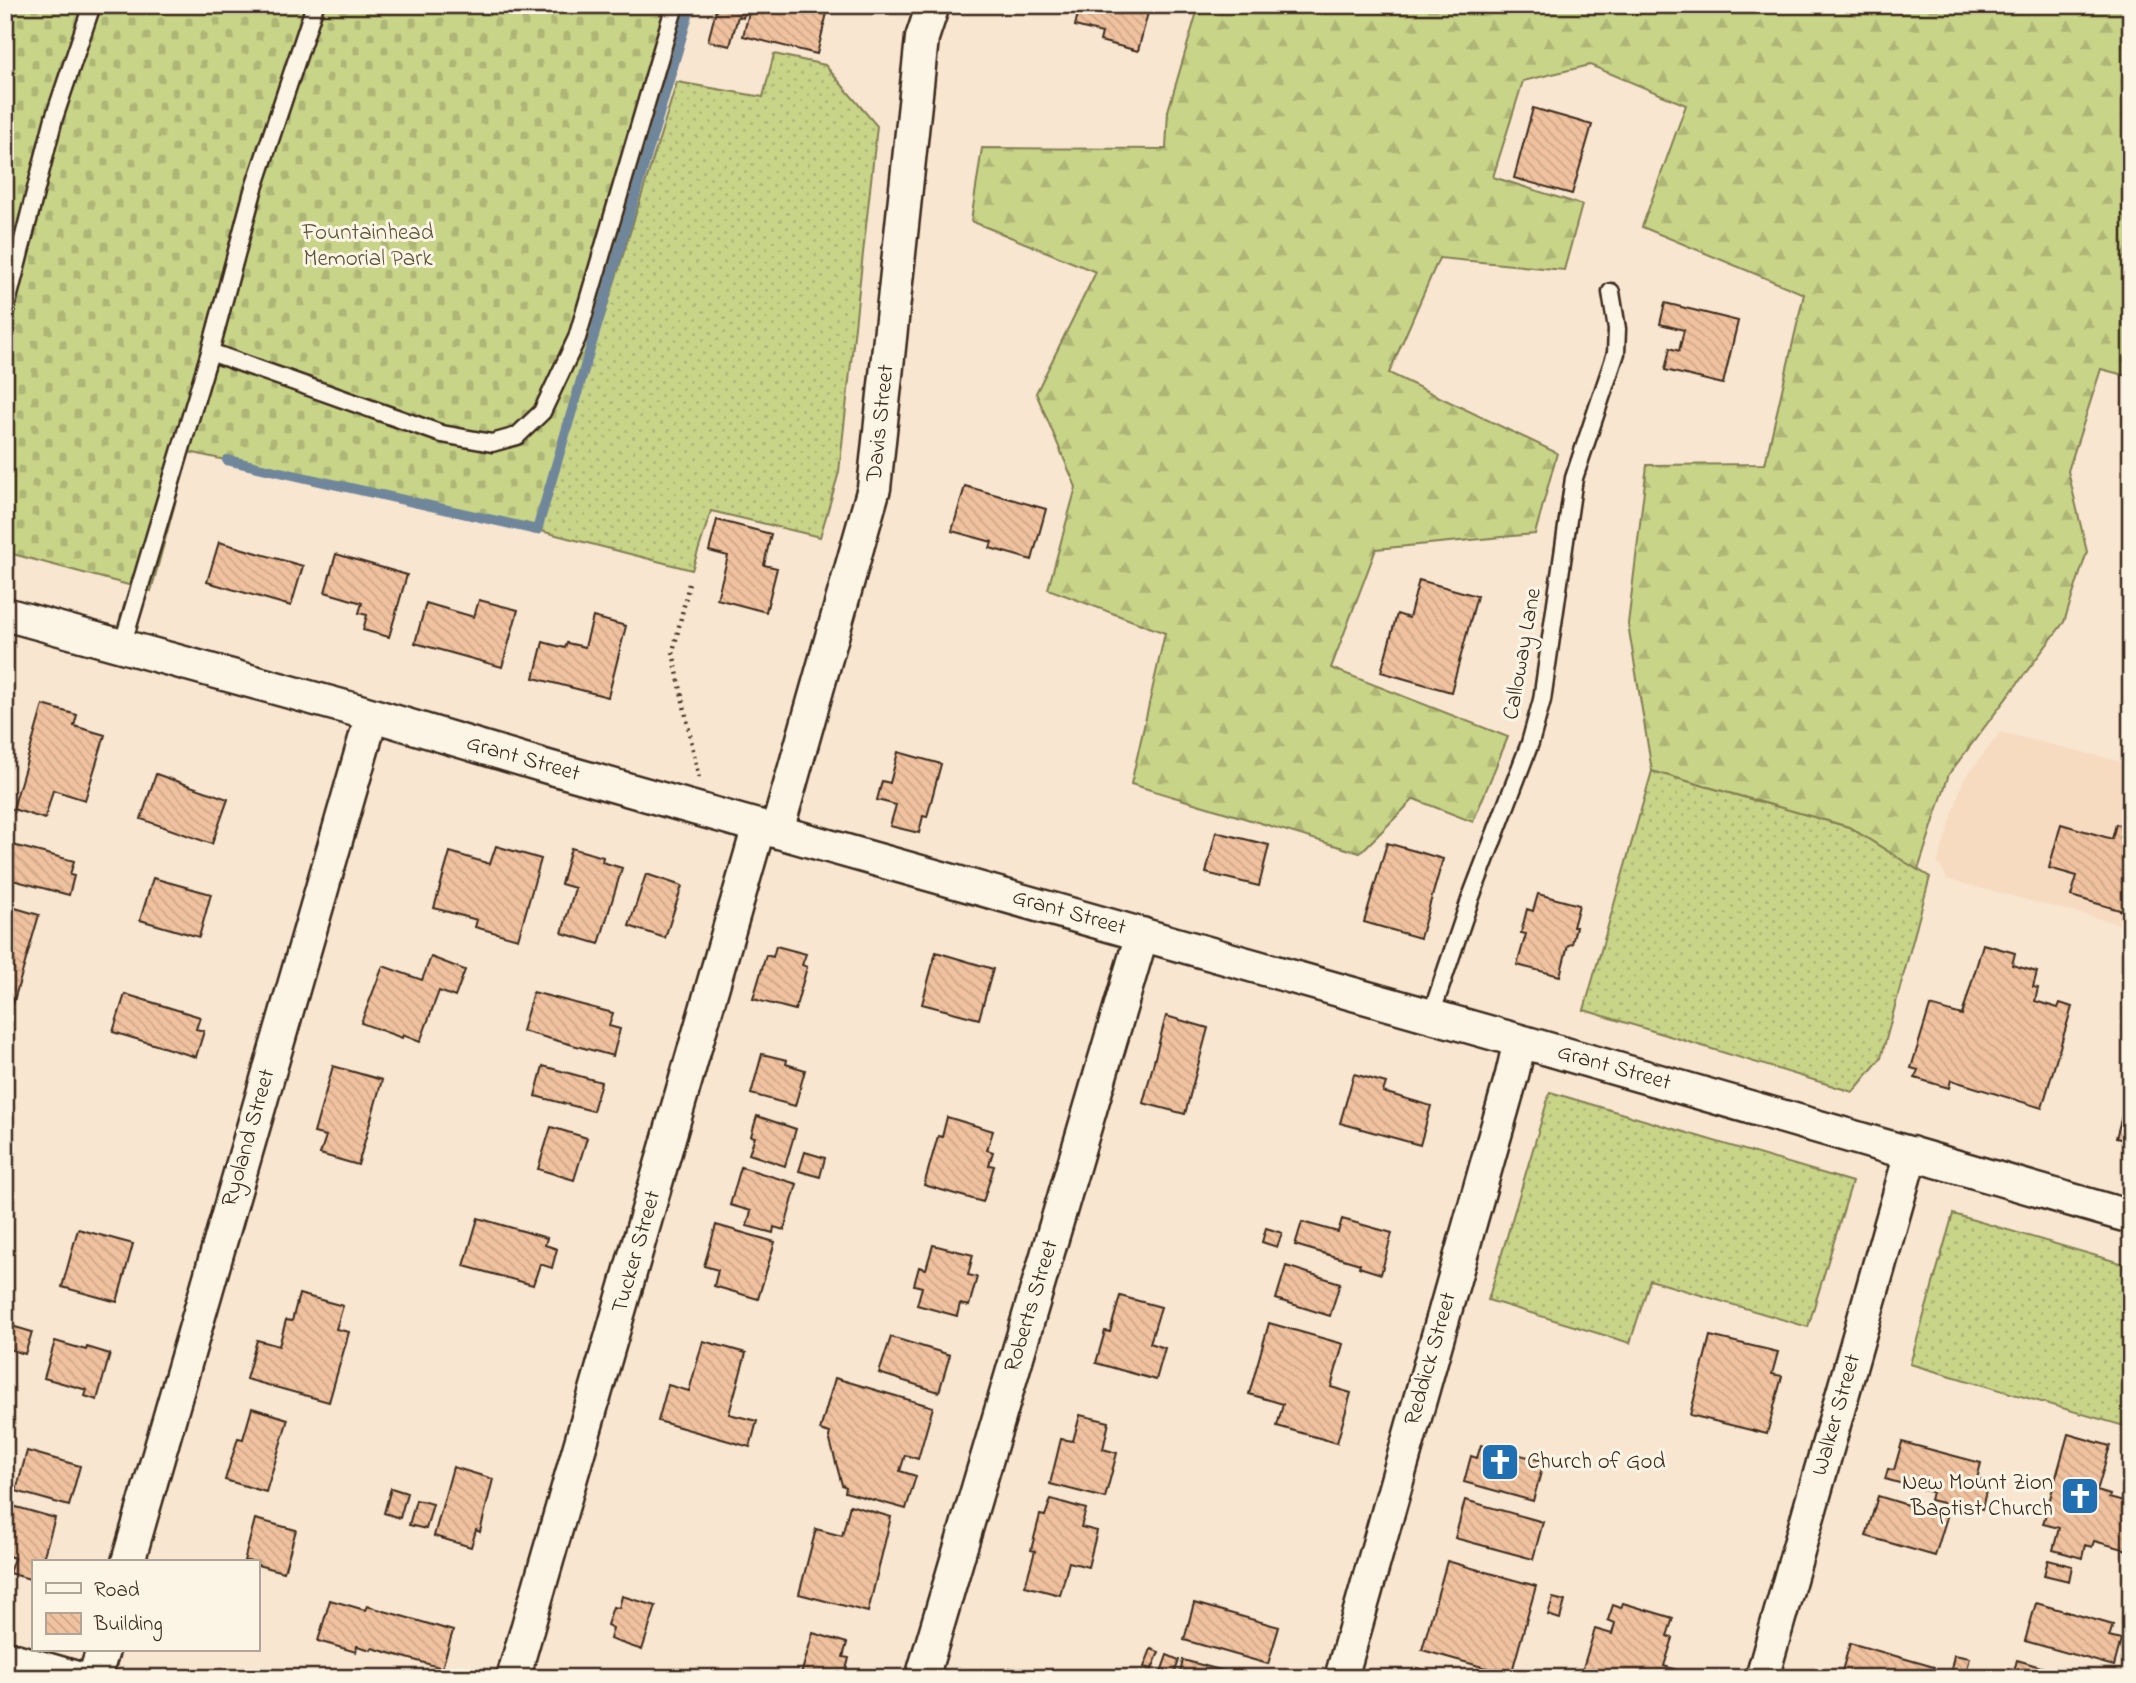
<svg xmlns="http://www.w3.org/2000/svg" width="2136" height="1683" viewBox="0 0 2136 1683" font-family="'Indie Flower',sans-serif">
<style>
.built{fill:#f6dbc1}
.grass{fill:url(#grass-dots);stroke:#827f53;stroke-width:2}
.forest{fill:url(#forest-firs);stroke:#827f53;stroke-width:2}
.cemetery{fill:url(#cemetery-stones);stroke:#827f53;stroke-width:2}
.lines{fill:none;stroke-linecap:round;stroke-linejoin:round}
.stream{stroke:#6f869b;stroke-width:10}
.building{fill:url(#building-back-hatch);stroke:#3b2a1e;stroke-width:2}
.service-casing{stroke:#3b2a1e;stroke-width:21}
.minor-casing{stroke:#3b2a1e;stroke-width:37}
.path{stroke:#3b2a1e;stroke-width:4.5;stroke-dasharray:2 5;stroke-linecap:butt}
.service{stroke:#fcf5e5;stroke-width:16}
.minor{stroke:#fcf5e5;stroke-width:32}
.labels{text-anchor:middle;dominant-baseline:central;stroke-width:6;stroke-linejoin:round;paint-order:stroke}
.park-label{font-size:23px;fill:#5e5438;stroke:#fcf5e5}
.street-label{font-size:23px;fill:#3b2a1e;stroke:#fcf5e5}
.poi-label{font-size:23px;fill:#3b2a1e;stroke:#fcf5e5;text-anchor:start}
</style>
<defs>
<pattern id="grass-dots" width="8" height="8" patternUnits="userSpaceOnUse" patternTransform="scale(1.75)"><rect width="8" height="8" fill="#c8d488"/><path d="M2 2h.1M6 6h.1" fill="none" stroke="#adb675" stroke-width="1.8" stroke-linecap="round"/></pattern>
<pattern id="forest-firs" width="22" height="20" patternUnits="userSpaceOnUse" patternTransform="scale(1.75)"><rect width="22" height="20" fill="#c8d488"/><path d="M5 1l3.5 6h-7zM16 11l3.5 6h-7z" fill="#adb675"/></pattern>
<pattern id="cemetery-stones" width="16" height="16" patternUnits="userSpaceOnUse" patternTransform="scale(1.75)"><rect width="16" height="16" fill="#c8d488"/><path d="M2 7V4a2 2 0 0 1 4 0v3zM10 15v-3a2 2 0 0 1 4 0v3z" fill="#adb675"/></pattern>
<pattern id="building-back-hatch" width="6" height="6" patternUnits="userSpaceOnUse" patternTransform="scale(1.75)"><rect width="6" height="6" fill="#f0c29f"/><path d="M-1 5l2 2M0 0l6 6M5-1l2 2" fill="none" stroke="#cfa788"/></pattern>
</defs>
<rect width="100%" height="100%" fill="#f8e6d0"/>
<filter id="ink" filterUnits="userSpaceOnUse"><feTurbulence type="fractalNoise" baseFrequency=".0143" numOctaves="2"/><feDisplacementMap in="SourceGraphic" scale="14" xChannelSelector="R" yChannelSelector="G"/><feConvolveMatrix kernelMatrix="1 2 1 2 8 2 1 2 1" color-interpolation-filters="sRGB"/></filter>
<g filter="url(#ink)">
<path class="built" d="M 2000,732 L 2131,764 L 2131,927 L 1946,879 L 1945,873 L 1937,864 L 1963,781 Z"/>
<path class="grass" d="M 774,54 L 825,65 L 877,126 L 839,472 L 820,537 L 711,511 L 692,570 L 537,530 L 677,82 L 763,97 Z
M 1652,771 L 1849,827 L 1930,877 L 1881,1058 L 1853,1092 L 1584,1010 Z
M 1550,1092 L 1852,1182 L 1808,1327 L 1650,1280 L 1630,1343 L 1488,1300 Z
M 1953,1214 L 2131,1266 L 2131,1428 L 1910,1364 Z"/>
<path class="forest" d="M 1199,5 L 2131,5 L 2131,377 L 2101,369 L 2068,471 L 2087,552 L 2064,622 L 1949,774 L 1918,870 L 1849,827 L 1652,771 L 1628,624 L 1647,465 L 1765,464 L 1804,294 L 1642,227 L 1686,105 L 1590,65 L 1523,81 L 1493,177 L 1582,205 L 1564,270 L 1439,258 L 1389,373 L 1557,453 L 1535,534 L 1376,549 L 1331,668 L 1508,737 L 1473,822 L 1414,799 L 1360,853 L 1131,784 L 1165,633 L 1048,589 L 1076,487 L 1036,393 L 1096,272 L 971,221 L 982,148 L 1166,149 L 1168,111 Z"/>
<path class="cemetery" d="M 5,5 L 691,5 L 537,530 L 189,452 L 151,591 L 5,552 Z"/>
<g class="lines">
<path class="stream" d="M 227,460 L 537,530 L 691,5"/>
</g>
<path class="building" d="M 712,5 L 747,5 L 743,18 L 738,16 L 730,46 L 708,41 L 716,10 L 711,9 Z
M 751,5 L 829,5 L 817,54 L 743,36 Z
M 1080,5 L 1150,5 L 1138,51 L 1100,41 L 1102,33 L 1075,26 Z
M 1533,108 L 1592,125 L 1572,194 L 1514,178 Z
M 1665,303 L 1738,321 L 1723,384 L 1665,370 L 1670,348 L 1679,351 L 1684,330 L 1660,324 Z
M 965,486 L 1046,509 L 1032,560 L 990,548 L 992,542 L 952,531 Z
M 717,520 L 771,534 L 764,565 L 777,568 L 766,612 L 717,599 L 728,556 L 709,551 Z
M 219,542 L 303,566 L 291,606 L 207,582 Z
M 336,554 L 407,575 L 389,637 L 363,630 L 367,615 L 359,613 L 362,603 L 325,592 Z
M 1419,580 L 1477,596 L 1451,692 L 1381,672 L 1397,614 L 1409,618 Z
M 479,600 L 518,610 L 502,667 L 415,643 L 426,603 L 474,617 Z
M 593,617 L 626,626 L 608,697 L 534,678 L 543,642 L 565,648 L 567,643 L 585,647 Z
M 43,705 L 77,715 L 74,726 L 105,735 L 85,800 L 53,790 L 45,819 L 13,809 Z
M 898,752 L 941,764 L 927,817 L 923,816 L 919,833 L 890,826 L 896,805 L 877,800 L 882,781 L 890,783 Z
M 156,774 L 228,799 L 212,844 L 141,819 Z
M 2061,824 L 2112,839 L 2116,824 L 2131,828 L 2131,930 L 2125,929 L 2130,913 L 2071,896 L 2077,876 L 2049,868 Z
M 1216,832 L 1269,845 L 1259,886 L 1206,873 Z
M 5,843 L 74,861 L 70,875 L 74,876 L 69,895 L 5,878 Z
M 1387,843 L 1443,859 L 1420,938 L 1364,922 Z
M 496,846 L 541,859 L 518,939 L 475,927 L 477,920 L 434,908 L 450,852 L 490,864 Z
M 571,848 L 603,857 L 602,862 L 622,868 L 599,944 L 562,933 L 575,888 L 561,884 Z
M 646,874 L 682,886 L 665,938 L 629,926 Z
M 153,878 L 211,894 L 199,937 L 140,920 Z
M 1538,894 L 1579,905 L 1573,927 L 1576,927 L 1572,944 L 1568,945 L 1560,976 L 1517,965 L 1526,934 L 1521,933 L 1527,909 L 1533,911 Z
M 5,905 L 39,915 L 13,1004 L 5,1002 Z
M 1983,944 L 2015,953 L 2012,965 L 2037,972 L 2033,987 L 2038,988 L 2035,1001 L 2058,1008 L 2060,1003 L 2072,1007 L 2042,1108 L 1951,1080 L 1949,1088 L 1915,1078 L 1918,1070 L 1911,1068 L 1930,1006 L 1962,1015 Z
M 776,946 L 806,954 L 802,965 L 807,967 L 795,1010 L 753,999 L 766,955 L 773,957 Z
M 936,952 L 993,969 L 979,1019 L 922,1004 Z
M 431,957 L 465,970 L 455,997 L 439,991 L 420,1042 L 403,1035 L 402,1038 L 361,1023 L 383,966 L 422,980 Z
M 533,992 L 613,1013 L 609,1026 L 620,1029 L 613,1056 L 522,1031 Z
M 125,994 L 200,1017 L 196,1029 L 204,1031 L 196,1057 L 113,1032 Z
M 1166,1016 L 1208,1028 L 1185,1114 L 1143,1103 Z
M 762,1054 L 787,1060 L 786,1064 L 805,1070 L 795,1106 L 751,1094 Z
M 333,1066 L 382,1080 L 358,1165 L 320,1154 L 326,1136 L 314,1133 Z
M 543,1066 L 601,1082 L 593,1111 L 535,1096 Z
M 1354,1074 L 1386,1083 L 1383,1092 L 1431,1106 L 1420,1145 L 1340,1123 Z
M 2131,1082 L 2131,1148 L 2126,1147 L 2128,1141 L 2116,1138 Z
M 757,1116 L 796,1129 L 785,1166 L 749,1154 L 755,1137 L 751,1136 Z
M 947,1117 L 993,1131 L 987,1150 L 993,1152 L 989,1165 L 994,1166 L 983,1202 L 924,1185 L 938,1136 L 942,1137 Z
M 551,1127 L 587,1138 L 574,1180 L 538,1169 Z
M 805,1152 L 825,1158 L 820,1177 L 799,1171 Z
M 741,1167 L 797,1184 L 784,1230 L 774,1227 L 773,1233 L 747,1226 L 751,1211 L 730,1205 Z
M 478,1218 L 547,1238 L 545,1245 L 557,1249 L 552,1268 L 540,1264 L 533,1285 L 464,1266 Z
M 1342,1219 L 1392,1233 L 1381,1274 L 1359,1267 L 1360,1264 L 1295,1245 L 1302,1222 L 1338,1232 Z
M 716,1225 L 775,1242 L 758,1299 L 714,1286 L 718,1270 L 704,1266 Z
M 1266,1228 L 1282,1233 L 1277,1247 L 1262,1242 Z
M 78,1229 L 133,1244 L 117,1302 L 62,1287 Z
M 933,1245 L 973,1255 L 968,1275 L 977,1277 L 969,1306 L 960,1304 L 957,1316 L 917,1305 L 922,1287 L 914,1285 L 919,1267 L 926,1269 Z
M 1286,1266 L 1340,1283 L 1330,1316 L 1276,1299 Z
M 299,1294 L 343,1306 L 336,1329 L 349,1332 L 329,1402 L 246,1379 L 257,1340 L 279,1346 L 286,1320 L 292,1321 Z
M 1120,1296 L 1161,1307 L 1150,1343 L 1165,1348 L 1156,1380 L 1096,1363 L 1105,1331 L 1110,1332 Z
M 1269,1323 L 1343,1344 L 1331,1387 L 1351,1393 L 1337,1443 L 1277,1426 L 1283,1404 L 1249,1394 Z
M 5,1324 L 32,1332 L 25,1354 L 5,1348 Z
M 1710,1336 L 1778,1352 L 1772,1374 L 1782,1376 L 1767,1434 L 1690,1415 Z
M 891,1337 L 950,1355 L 939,1392 L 879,1373 Z
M 55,1341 L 86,1350 L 87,1347 L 110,1354 L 97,1400 L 85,1396 L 87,1390 L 44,1378 Z
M 703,1341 L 746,1353 L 729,1414 L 757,1421 L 750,1447 L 658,1421 L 668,1385 L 689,1391 Z
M 835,1378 L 933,1407 L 918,1459 L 905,1455 L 900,1471 L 916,1476 L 906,1509 L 845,1492 L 846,1487 L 842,1485 L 829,1437 L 830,1433 L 820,1430 Z
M 252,1408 L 288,1419 L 266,1492 L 225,1480 L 238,1438 L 243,1439 Z
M 1080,1415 L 1109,1422 L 1103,1449 L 1117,1453 L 1105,1498 L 1050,1484 L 1061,1439 L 1073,1441 Z
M 2068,1434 L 2110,1446 L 2097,1491 L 2110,1495 L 2109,1498 L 2131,1504 L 2131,1551 L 2094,1541 L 2092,1547 L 2085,1545 L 2082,1558 L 2053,1550 L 2059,1528 L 2043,1524 Z
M 1902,1442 L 1981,1463 L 1977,1479 L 1988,1482 L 1982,1509 L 1953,1501 L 1951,1505 L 1930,1500 L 1932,1492 L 1885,1479 L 1888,1469 L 1894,1470 Z
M 1481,1445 L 1544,1461 L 1533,1501 L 1464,1482 L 1471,1456 L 1477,1458 Z
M 27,1451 L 80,1466 L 69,1506 L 16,1491 Z
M 453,1467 L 493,1479 L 480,1532 L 476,1530 L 471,1547 L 434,1536 Z
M 391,1488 L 407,1493 L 400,1518 L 384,1513 Z
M 1878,1496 L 1947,1517 L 1935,1556 L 1866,1536 Z
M 1051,1499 L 1086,1509 L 1081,1527 L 1097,1531 L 1088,1567 L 1069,1562 L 1060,1595 L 1025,1586 L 1035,1551 L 1031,1550 L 1040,1515 L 1045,1516 Z
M 416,1500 L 433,1504 L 426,1529 L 409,1525 Z
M 1465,1500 L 1543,1522 L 1533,1559 L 1455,1538 Z
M 850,1505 L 891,1517 L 868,1612 L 799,1594 L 816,1529 L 842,1536 Z
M 13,1506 L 55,1518 L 42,1562 L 33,1562 L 33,1580 L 9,1573 L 14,1558 L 5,1555 L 5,1530 Z
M 255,1519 L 296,1530 L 284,1572 L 257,1565 L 257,1562 L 244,1561 Z
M 2048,1560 L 2072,1566 L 2069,1581 L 2044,1575 Z
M 1447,1561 L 1536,1586 L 1511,1675 L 1422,1650 Z
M 622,1596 L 656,1606 L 642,1650 L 610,1639 L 613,1628 L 607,1625 L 613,1607 L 619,1608 Z
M 1553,1598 L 1565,1601 L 1560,1619 L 1548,1615 Z
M 330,1600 L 365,1610 L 367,1606 L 453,1631 L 442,1668 L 372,1648 L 371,1650 L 357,1646 L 356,1652 L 318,1641 Z
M 1194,1603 L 1279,1627 L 1268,1664 L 1184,1640 Z
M 1623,1603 L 1673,1618 L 1667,1636 L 1673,1638 L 1664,1666 L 1692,1675 L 1691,1678 L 1594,1678 L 1581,1674 L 1595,1629 L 1612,1634 L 1615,1623 L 1608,1620 L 1613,1605 L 1621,1608 Z
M 2036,1603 L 2113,1625 L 2109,1637 L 2121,1640 L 2114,1666 L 2025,1641 Z
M 813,1633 L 847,1643 L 843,1657 L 849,1658 L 844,1678 L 800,1678 Z
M 1850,1643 L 1934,1667 L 1931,1678 L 1840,1678 Z
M 1151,1649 L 1159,1652 L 1152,1669 L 1144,1667 Z
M 1167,1655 L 1179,1660 L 1173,1678 L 1159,1678 Z
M 1954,1655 L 1970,1658 L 1966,1674 L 1951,1670 Z
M 1183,1660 L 1235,1674 L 1234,1678 L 1179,1678 Z
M 2017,1660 L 2078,1678 L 2012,1678 Z
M 1010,1668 L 1035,1675 L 1034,1678 L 1008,1678 Z
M 1417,1668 L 1452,1678 L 1415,1678 Z"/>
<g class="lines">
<g class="service-casing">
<path id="service" d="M 5,311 L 54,118 L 92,5
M 210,352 L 442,434 L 492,443 L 517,436 L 542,412 L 577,338 L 675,5
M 122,646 L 210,352 L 253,191 L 315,5
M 1431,1015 L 1471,897 L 1530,743 L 1542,700 L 1574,478 L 1616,353 L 1617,329 L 1611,292"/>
</g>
<g class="minor-casing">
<path id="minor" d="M 5,614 L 356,710 L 548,767 L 1520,1041 L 2131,1217
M 777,831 L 874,488 L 922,38 L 933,5
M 128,1562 L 372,715
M 5,1657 L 77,1678
M 94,1678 L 103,1650
M 513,1678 L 759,826
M 922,1678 L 1142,934
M 1341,1678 L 1512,1075 L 1520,1041
M 1762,1678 L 1911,1153"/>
</g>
<path class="path" d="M 689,584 L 673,652 L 699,779"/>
<use href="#service" class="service"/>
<use href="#minor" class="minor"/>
</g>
</g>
<defs>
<g id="church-square" transform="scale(2.0125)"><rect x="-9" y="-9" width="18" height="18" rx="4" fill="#1f6fb2" stroke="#fcf5e5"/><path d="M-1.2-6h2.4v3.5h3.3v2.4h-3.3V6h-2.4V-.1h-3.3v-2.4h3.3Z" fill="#fff"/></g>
</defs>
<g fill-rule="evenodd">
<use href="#church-square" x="1500" y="1462"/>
<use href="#church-square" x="2080" y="1496"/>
</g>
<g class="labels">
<g class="park-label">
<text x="368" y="233">Fountainhead<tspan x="368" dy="26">Memorial Park</tspan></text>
</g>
<g class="street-label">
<text transform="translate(881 423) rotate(-84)">Davis Street</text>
<text transform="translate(1523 654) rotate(-80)">Calloway Lane</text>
<text transform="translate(523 759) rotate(16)">Grant Street</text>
<text transform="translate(1069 913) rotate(16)">Grant Street</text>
<text transform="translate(1614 1068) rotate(16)">Grant Street</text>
<text transform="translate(249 1138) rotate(-74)">Ryoland Street</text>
<text transform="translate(637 1252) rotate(-74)">Tucker Street</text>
<text transform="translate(1032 1306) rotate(-73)">Roberts Street</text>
<text transform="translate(1431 1359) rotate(-74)">Reddick Street</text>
<text transform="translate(1837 1415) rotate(-74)">Walker Street</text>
</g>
<g class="poi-label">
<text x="1527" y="1462">Church of God</text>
<text x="2053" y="1483" text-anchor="end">New Mount Zion<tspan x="2053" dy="26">Baptist Church</tspan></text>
</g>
</g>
<rect width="2136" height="1683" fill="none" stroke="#fcf5e5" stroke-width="28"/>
<rect x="14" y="14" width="2108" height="1655" fill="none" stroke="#3b2a1e" stroke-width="2.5" filter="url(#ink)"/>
<rect x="32" y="1560" width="228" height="91" fill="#fcf5e5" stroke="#afa495" stroke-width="2"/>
<rect x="46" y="1583" width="35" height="10" fill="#fcf5e5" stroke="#afa495" stroke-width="2"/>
<text x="94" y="1596" font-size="21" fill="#3b2a1e">Road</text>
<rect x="46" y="1613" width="35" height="21" fill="url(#building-back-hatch)" stroke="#afa495" stroke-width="2"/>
<text x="94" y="1630" font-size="21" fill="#3b2a1e">Building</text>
</svg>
